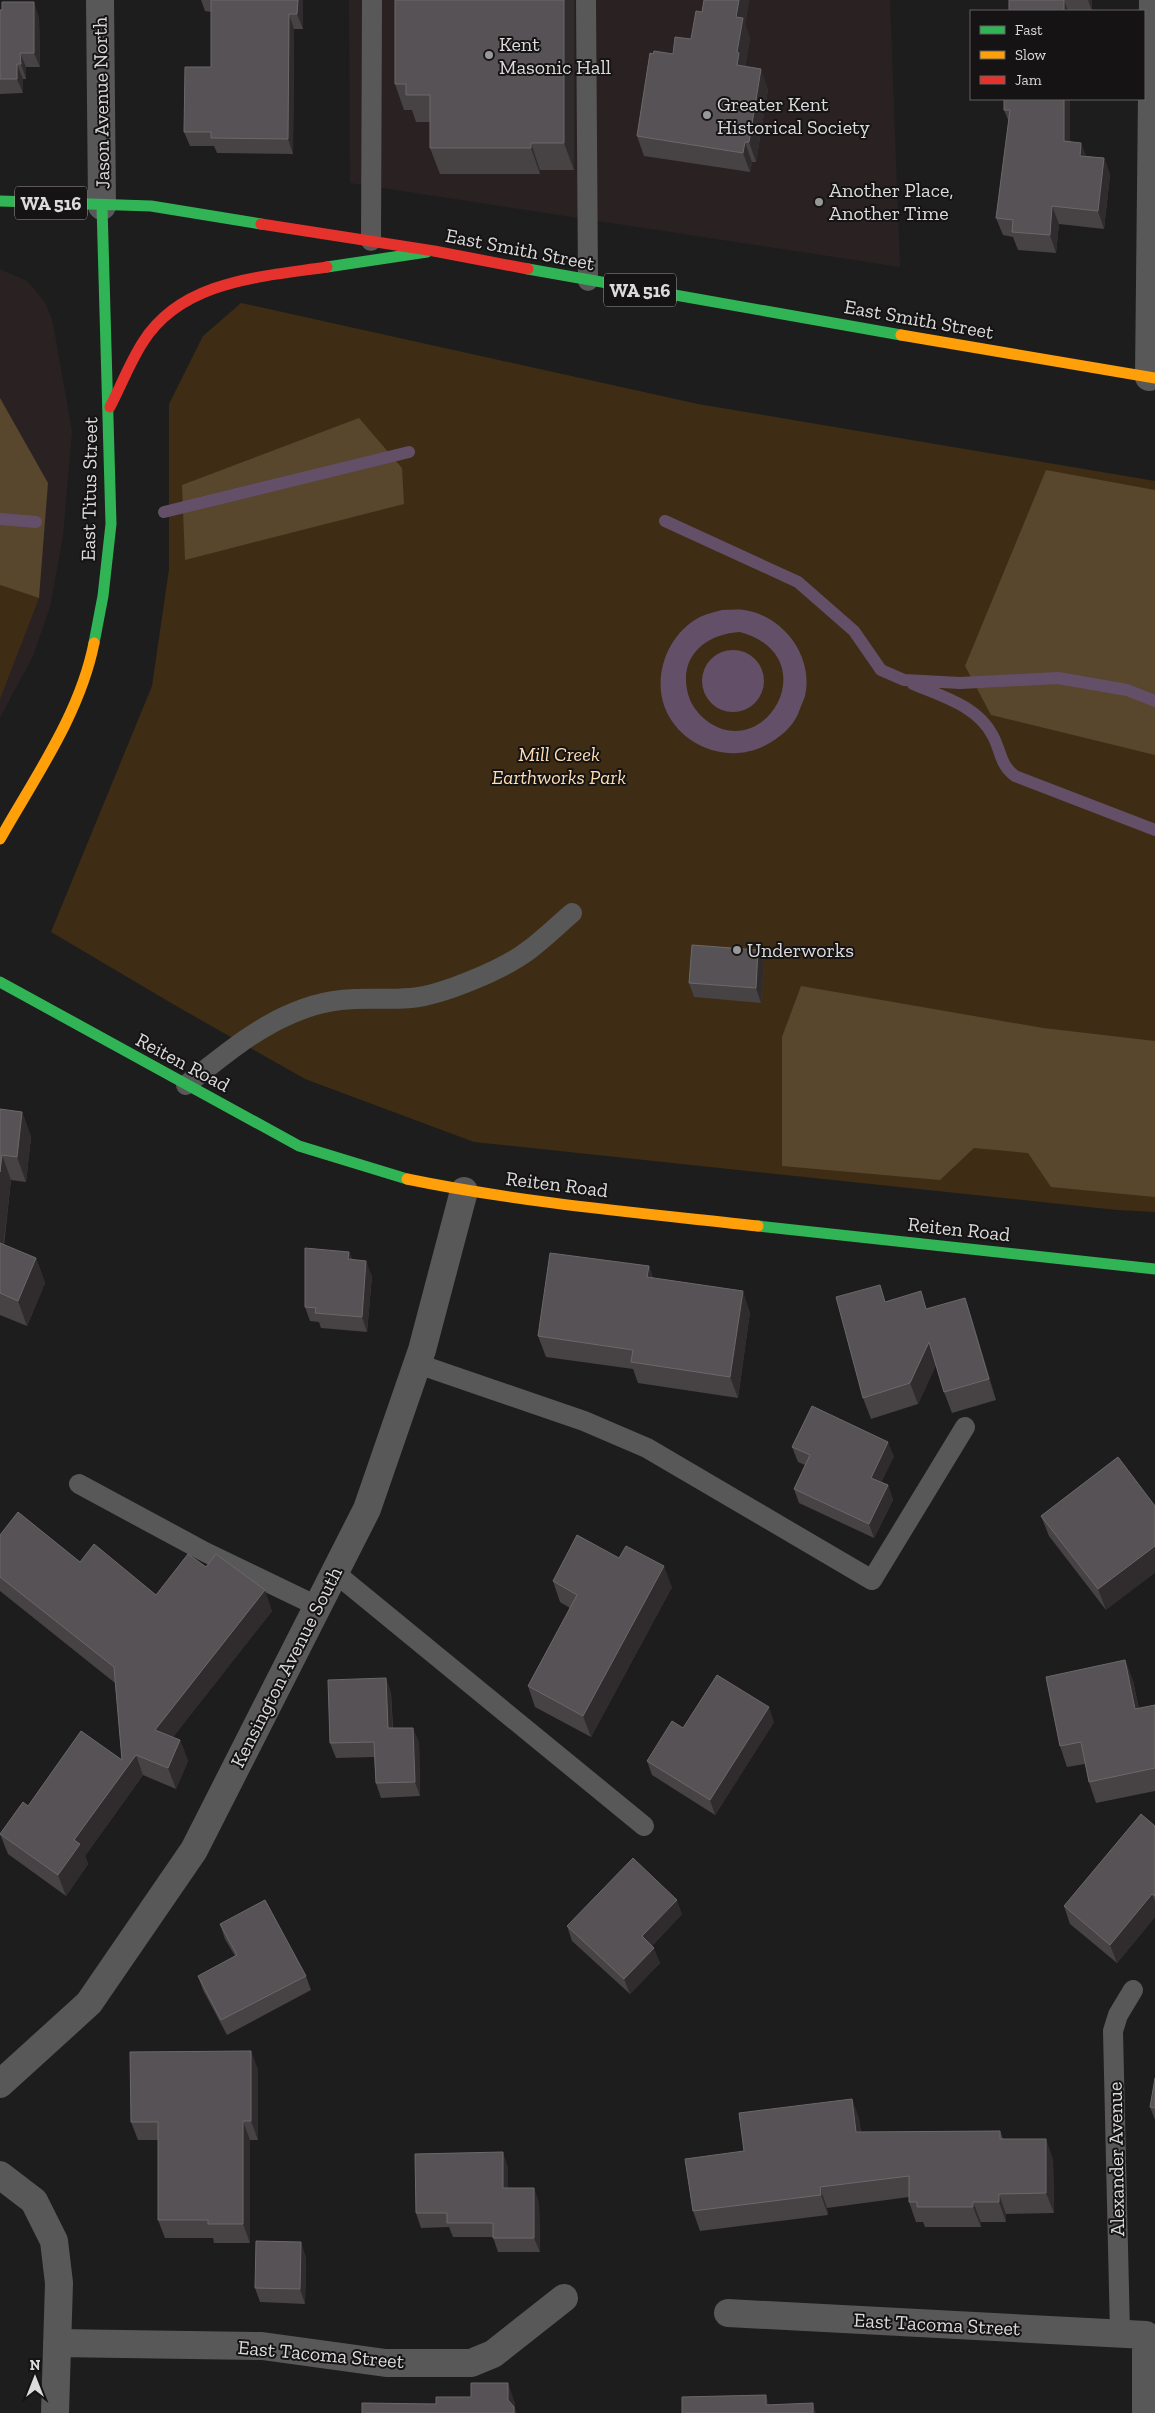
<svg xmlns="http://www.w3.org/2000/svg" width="1155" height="2413" viewBox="0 0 1155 2413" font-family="'Zilla Slab',serif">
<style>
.built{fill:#2a2222}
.green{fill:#3e2d14}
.forest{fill:#58462d}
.water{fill:#644f68;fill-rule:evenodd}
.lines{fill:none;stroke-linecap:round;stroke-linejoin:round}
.stream{stroke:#644f68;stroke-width:12}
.lane{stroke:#585858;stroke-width:20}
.street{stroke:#585858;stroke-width:28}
.fast{stroke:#30b455;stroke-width:11}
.slow{stroke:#ff9f0a;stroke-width:11}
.jam{stroke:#e5322d;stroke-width:11}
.wall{fill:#474244}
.shaded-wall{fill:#302c2e}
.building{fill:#575255;stroke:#6c686a}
.poi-dot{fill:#999898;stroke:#151313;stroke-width:2}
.labels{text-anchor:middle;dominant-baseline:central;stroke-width:4;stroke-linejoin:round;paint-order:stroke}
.shield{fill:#151313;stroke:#a09f9f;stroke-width:1}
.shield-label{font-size:19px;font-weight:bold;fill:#dcdbdb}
.poi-label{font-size:20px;fill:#dcdbdb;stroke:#151313;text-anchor:start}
.street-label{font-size:20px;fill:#dcdbdb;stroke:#151313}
.park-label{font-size:20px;font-style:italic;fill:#ffdeb4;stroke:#151313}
</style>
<rect width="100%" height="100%" fill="#1d1d1d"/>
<path class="built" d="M 349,0 L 890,0 L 900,267 L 350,183 Z
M 0,269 L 27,281 L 45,302 L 53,323 L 72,432 L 63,536 L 50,607 L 33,656 L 0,718 Z"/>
<path class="green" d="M 241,303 L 698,404 L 1155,481 L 1155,1212 L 1117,1210 L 474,1142 L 305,1079 L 178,1007 L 51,932 L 152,686 L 169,569 L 169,404 L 203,336 Z
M 0,585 L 39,598 L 0,699 Z"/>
<path class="forest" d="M 0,398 L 48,483 L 39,598 L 0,585 Z
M 359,418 L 402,468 L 404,504 L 185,560 L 182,485 Z
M 1046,470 L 1155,490 L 1155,755 L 991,715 L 965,666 Z
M 801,986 L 1043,1028 L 1155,1041 L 1155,1197 L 1051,1187 L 1028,1153 L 974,1148 L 940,1180 L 782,1166 L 782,1037 Z"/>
<path class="water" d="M 722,610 C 729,610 737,609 744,610 C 784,616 814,657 805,696 C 803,702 800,708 798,714 C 792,728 779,738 766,745 C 733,763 689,750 670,718 C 649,684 665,635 700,617 C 706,614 715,612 722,610 ZM 740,632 C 827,656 766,764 707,721 C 698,714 691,705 688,694 C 678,656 706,634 740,632 Z
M702 681a31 31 0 1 1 62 0a31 31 0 1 1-62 0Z"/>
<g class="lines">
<path class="stream" d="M 164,512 L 409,452
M 0,519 L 36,522
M 665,521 L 798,582 L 854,631 L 881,670 L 904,680 L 960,683 L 1058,678 L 1127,690 L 1155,701
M 913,684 C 941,696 978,706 993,736 C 1001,751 1000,765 1015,776 L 1155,830"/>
<path class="lane" d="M 586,0 L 588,281
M 371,241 L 372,0
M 186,1085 C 223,1056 258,1025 303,1009 C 343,994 371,1001 411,998 C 443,995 504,969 529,950 C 544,939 558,925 572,913
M 418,1364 L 584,1421 L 647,1448 L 872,1580 L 965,1427
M 79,1484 L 205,1552 L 317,1606
M 334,1572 L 644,1826
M 1120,2333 L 1113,2031 L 1118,2015 L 1133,1990"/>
<path class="street" d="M 100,0 L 102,206
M 1149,377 L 1153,0
M 0,2084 L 89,2003 L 194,1850 L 367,1509 L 422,1350 L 464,1191
M 0,2175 L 34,2201 L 54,2241 L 59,2283 L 55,2413
M 728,2313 L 1146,2335 L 1146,2413
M 57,2343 L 262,2346 L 386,2363 L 471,2363 L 493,2354 L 564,2298"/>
<path class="fast" d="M 0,201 L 151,206 L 261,224
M 327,267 L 427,252
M 528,269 L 901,335
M 94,643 L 103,596 L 111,524 L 102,206
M 0,982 L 299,1146 L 407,1179
M 758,1226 L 1155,1269"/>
<path class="slow" d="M 901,335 L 1155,378
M 0,839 C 35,777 80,714 94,643
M 407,1179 C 523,1203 641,1213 758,1226"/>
<path class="jam" d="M 261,224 L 434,251 L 528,269
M 110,407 C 121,386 130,362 143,342 C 182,280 261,277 327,267"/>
</g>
<path class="wall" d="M 201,0 L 303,0 L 303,29 L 294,29 L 293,154 L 217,153 L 214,146 L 190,146 L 184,132 L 211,67 L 211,12 L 205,11 Z
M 574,0 L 574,170 L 540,170 L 540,174 L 440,174 L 430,148 L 430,122 L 416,122 L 412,110 L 404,110 L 395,84 Z
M 704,0 L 749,0 L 745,25 L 750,38 L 745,67 L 768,89 L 756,162 L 752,162 L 750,172 L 644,156 L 637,136 L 653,54 L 673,54 L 691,39 L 702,12 Z
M 1009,0 L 1092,0 L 1092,11 L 1009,11 Z
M 0,10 L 39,17 L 40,67 L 26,67 L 26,79 L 23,79 L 23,93 L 0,94 Z
M 1070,99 L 1070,142 L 1086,156 L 1104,158 L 1110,175 L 1104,229 L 1059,224 L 1056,253 L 1018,250 L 1013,237 L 1003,235 L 996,218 L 1009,122 L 1004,110 Z
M 764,965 L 761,1003 L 694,997 L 689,983 Z
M 0,1109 L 22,1112 L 31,1137 L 26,1182 L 11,1180 L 4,1245 L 36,1258 L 45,1283 L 27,1326 L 0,1315 Z
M 349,1252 L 352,1259 L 372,1276 L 367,1332 L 321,1328 L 319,1322 L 310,1321 L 305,1307 Z
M 649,1266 L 653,1278 L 750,1312 L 738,1398 L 638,1383 L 633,1369 L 546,1357 L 538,1336 Z
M 965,1298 L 972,1319 L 996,1400 L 952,1413 L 944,1392 L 936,1365 L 918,1404 L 871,1419 L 863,1398 L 886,1302 L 927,1309 Z
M 792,1447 L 894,1456 L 881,1482 L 888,1485 L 893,1500 L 874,1538 L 799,1503 L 794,1489 L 805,1465 L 798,1462 Z
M 1118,1457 L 1106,1610 L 1049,1536 L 1041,1516 Z
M 0,1535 L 80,1562 L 156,1595 L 206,1567 L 272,1611 L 173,1737 L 180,1740 L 188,1761 L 176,1789 L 143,1775 L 85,1856 L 88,1864 L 66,1896 L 8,1854 L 0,1834 L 28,1806 L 122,1760 L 115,1683 L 0,1591 Z
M 553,1581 L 672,1587 L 591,1737 L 535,1707 L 528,1686 L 570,1608 L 560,1602 Z
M 1125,1660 L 1133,1681 L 1139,1709 L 1155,1705 L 1155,1791 L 1096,1803 L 1089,1782 L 1085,1764 L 1067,1767 L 1060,1746 Z
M 391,1692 L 393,1728 L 419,1742 L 420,1796 L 381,1798 L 376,1783 L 374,1757 L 336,1758 L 330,1743 Z
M 774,1722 L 715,1815 L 652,1775 L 647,1761 L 683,1728 Z
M 1155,1826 L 1155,1917 L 1117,1963 L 1070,1924 L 1064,1906 Z
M 682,1914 L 652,1946 L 660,1963 L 630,1994 L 572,1941 L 567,1926 Z
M 220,1924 L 306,1976 L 311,1990 L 227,2035 L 203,1990 L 198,1976 L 235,1956 L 225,1939 Z
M 258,2069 L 258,2140 L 250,2140 L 250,2243 L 214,2243 L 213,2238 L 165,2238 L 158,2220 L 158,2140 L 138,2140 L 131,2122 Z
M 1155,2078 L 1155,2120 L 1150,2107 Z
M 852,2099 L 859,2119 L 861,2132 L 1000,2131 L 1003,2139 L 1053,2159 L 1054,2213 L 1006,2214 L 1006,2222 L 981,2222 L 981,2227 L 925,2227 L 923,2222 L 916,2222 L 909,2202 L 909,2197 L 827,2208 L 828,2215 L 700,2231 L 693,2211 L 744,2151 Z
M 508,2167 L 508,2188 L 539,2202 L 540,2252 L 498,2252 L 493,2237 L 453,2237 L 449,2227 L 421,2228 L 416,2213 Z
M 306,2257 L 305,2304 L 260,2302 L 255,2288 Z"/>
<path class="shaded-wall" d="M 298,0 L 303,0 L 303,29 L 297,14 Z
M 564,0 L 574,0 L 574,170 L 564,143 Z
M 739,0 L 749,0 L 745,25 L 750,38 L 745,68 L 737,65 L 736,17 Z
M 1064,0 L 1068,11 L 1064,11 Z
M 1088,0 L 1092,0 L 1092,11 Z
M 34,2 L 39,17 L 40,67 L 34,53 Z
M 289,14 L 294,29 L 293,154 L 288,139 Z
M 20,53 L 26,67 L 26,79 L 21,64 Z
M 17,64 L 23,79 L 23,93 L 17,79 Z
M 761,69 L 768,89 L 756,162 L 749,142 Z
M 1064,99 L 1070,99 L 1070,159 L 1064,141 Z
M 745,142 L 752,162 L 750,172 L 743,153 Z
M 531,143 L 540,170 L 540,174 L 531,148 Z
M 1081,143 L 1088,160 L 1080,156 Z
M 1104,158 L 1110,175 L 1104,229 L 1098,211 Z
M 1052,206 L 1059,224 L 1056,253 L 1050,235 Z
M 758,950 L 764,965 L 761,1003 L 756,988 Z
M 22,1112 L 31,1137 L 26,1182 L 17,1157 Z
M 2,1155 L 11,1180 L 1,1265 L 0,1261 L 0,1172 Z
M 349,1252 L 354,1266 L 348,1259 Z
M 36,1258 L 45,1283 L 27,1326 L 18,1301 Z
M 366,1261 L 372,1276 L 367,1332 L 362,1317 Z
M 649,1266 L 656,1287 L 647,1277 Z
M 743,1291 L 750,1312 L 738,1398 L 730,1377 Z
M 965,1298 L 972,1319 L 996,1400 L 989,1379 Z
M 929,1342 L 937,1363 L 918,1404 L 910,1383 Z
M 888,1442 L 894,1456 L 877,1492 L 871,1478 Z
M 888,1485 L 893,1500 L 874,1538 L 869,1524 Z
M 1155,1546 L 1155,1573 L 1106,1610 L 1098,1589 Z
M 664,1566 L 672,1587 L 591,1737 L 583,1716 Z
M 265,1590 L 272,1611 L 163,1750 L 155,1730 Z
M 1125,1660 L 1133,1681 L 1143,1730 L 1135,1709 Z
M 386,1678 L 391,1692 L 393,1743 L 388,1728 Z
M 769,1707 L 774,1722 L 715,1815 L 710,1800 Z
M 413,1728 L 419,1742 L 420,1796 L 415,1782 Z
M 180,1740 L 188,1761 L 176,1789 L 168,1768 Z
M 136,1755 L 143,1775 L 85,1856 L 88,1864 L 66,1896 L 58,1875 L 74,1840 Z
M 1152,1894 L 1155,1901 L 1155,1917 L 1117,1963 L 1110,1945 Z
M 677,1900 L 682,1914 L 647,1951 L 642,1936 Z
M 654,1948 L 660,1963 L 630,1994 L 624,1979 Z
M 251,2051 L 258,2069 L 258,2140 L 251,2121 Z
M 852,2099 L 859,2119 L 863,2152 L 856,2132 Z
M 243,2121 L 250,2140 L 250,2243 L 243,2224 Z
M 1046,2139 L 1053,2159 L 1054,2213 L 1046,2193 Z
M 503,2152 L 508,2167 L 508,2202 L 503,2188 Z
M 820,2187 L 827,2208 L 828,2215 L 821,2195 Z
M 534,2188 L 539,2202 L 540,2252 L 534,2238 Z
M 999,2194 L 1006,2214 L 1006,2222 L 999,2202 Z
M 973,2202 L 981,2222 L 981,2227 L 973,2207 Z
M 301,2242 L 306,2257 L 305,2304 L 300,2289 Z
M 508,2383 L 515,2403 L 515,2409 L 517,2413 L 513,2413 L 508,2400 Z
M 766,2395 L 772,2413 L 766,2405 Z
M 813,2403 L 816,2413 L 813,2413 Z"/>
<path class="building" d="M 211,0 L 298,0 L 297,14 L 289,14 L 288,139 L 211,138 L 211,132 L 184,132 L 185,67 L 211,67 Z
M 395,0 L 564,0 L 564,143 L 531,143 L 531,148 L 430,148 L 430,95 L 406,95 L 406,84 L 395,84 Z
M 704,0 L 739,0 L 736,17 L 743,18 L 737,52 L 739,53 L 737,65 L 761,69 L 749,142 L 745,142 L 743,153 L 637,136 L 650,53 L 653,54 L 654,51 L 673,54 L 675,37 L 691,39 L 696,11 L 702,12 Z
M 1009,0 L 1064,0 L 1064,11 L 1009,11 Z
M 2,2 L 34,2 L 34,53 L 20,53 L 21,64 L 17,64 L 17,79 L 0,79 L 0,10 L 2,10 Z
M 1004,99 L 1064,99 L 1064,141 L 1081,143 L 1080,156 L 1104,158 L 1098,211 L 1052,206 L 1050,235 L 1012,232 L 1013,220 L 996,218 L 1010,110 L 1004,110 Z
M 692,945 L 758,950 L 756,988 L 689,983 Z
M 0,1109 L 22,1112 L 17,1157 L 2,1155 L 0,1172 Z
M 0,1243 L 36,1258 L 18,1301 L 0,1293 Z
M 305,1248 L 349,1252 L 348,1259 L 366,1261 L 362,1317 L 315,1313 L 316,1308 L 305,1307 Z
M 550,1253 L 649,1266 L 647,1277 L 743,1291 L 730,1377 L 631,1362 L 633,1350 L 538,1336 Z
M 880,1285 L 885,1302 L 921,1291 L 926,1309 L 965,1298 L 989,1379 L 944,1392 L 929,1342 L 910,1383 L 863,1398 L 836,1297 Z
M 812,1406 L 888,1442 L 871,1478 L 888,1485 L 869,1524 L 794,1489 L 810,1455 L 792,1447 Z
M 1118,1457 L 1155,1506 L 1155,1546 L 1098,1589 L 1041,1516 Z
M 18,1512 L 80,1562 L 94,1544 L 156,1595 L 188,1554 L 206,1567 L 216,1554 L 265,1590 L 155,1730 L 180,1740 L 168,1768 L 136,1755 L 74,1840 L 80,1844 L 58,1875 L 0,1834 L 23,1802 L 28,1806 L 81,1731 L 122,1760 L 114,1667 L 0,1577 L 0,1535 Z
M 577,1535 L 619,1558 L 626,1546 L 664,1566 L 583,1716 L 528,1686 L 577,1595 L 553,1581 Z
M 1125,1660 L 1135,1709 L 1155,1705 L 1155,1768 L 1089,1782 L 1081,1742 L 1060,1746 L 1046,1677 Z
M 717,1675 L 769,1707 L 710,1800 L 647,1761 L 672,1721 L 683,1728 Z
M 386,1678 L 388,1728 L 413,1728 L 415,1782 L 376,1783 L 374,1742 L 330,1743 L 328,1680 Z
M 1141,1814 L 1155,1826 L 1155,1896 L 1152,1894 L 1110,1945 L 1064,1906 Z
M 633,1858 L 677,1900 L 642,1936 L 654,1948 L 624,1979 L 567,1926 Z
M 265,1900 L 306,1976 L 221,2020 L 198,1976 L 237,1955 L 220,1924 Z
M 251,2051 L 251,2121 L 243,2121 L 243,2224 L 208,2224 L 208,2220 L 158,2220 L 158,2122 L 131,2122 L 130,2052 Z
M 1155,2078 L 1155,2108 L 1150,2107 Z
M 852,2099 L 856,2132 L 1000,2131 L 1000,2139 L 1046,2139 L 1046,2193 L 999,2194 L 999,2202 L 973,2202 L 973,2207 L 917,2207 L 917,2202 L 909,2202 L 909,2176 L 820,2187 L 821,2195 L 693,2211 L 685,2159 L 744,2151 L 739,2113 Z
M 503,2152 L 503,2188 L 534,2188 L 534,2238 L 493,2238 L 493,2223 L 447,2223 L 447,2213 L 416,2213 L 415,2154 Z
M 256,2241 L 301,2242 L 300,2289 L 255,2288 Z
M 471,2383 L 508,2383 L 508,2400 L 514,2407 L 514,2413 L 362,2413 L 362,2403 L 436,2404 L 436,2397 L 471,2397 Z
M 766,2395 L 766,2405 L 813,2403 L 813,2413 L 682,2413 L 682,2397 Z"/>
<g class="poi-dot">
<circle cx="489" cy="55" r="5"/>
<circle cx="707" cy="115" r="5"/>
<circle cx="819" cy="202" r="5"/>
<circle cx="737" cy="950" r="5"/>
</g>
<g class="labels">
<g class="shield">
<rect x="15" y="186.5" width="72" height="33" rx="4"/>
<rect x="604" y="273.5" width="72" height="33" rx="4"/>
</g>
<g class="shield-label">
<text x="51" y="203">WA 516</text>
<text x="640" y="290">WA 516</text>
</g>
<g class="poi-label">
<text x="499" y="44">Kent<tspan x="499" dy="23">Masonic Hall</tspan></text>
<text x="717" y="104">Greater Kent<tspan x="717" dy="23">Historical Society</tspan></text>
<text x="829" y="190">Another Place,<tspan x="829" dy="23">Another Time</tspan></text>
<text x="747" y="950">Underworks</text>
</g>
<g class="street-label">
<text transform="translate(101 103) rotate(-91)">Jason Avenue North</text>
<text transform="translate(520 249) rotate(11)">East Smith Street</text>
<text transform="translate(919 319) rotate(10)">East Smith Street</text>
<text transform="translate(89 489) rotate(-89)">East Titus Street</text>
<text transform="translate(183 1062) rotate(28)">Reiten Road</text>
<text transform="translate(557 1184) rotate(7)">Reiten Road</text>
<text transform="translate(959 1229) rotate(6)">Reiten Road</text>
<text transform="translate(286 1667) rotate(-63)">Kensington Avenue South</text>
<text transform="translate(1116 2159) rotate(-91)">Alexander Avenue</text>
<text transform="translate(937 2324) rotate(3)">East Tacoma Street</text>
<text transform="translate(321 2354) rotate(5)">East Tacoma Street</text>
</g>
<g class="park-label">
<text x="559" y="754">Mill Creek<tspan x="559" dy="23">Earthworks Park</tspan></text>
</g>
</g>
<rect x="970" y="10" width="175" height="90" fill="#151313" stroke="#656363"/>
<rect x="980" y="26" width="25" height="8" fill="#30b455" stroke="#656363"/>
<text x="1015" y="35" font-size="15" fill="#dcdbdb">Fast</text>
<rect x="980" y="51" width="25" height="8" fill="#ff9f0a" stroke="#656363"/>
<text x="1015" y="60" font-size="15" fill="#dcdbdb">Slow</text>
<rect x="980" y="76" width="25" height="8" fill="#e5322d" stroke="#656363"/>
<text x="1015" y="85" font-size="15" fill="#dcdbdb">Jam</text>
<g transform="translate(35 2378)" stroke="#151313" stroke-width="4" paint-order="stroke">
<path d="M0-4L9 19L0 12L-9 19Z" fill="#dcdbdb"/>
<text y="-8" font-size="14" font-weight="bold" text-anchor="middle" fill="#dcdbdb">N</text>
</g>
</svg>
